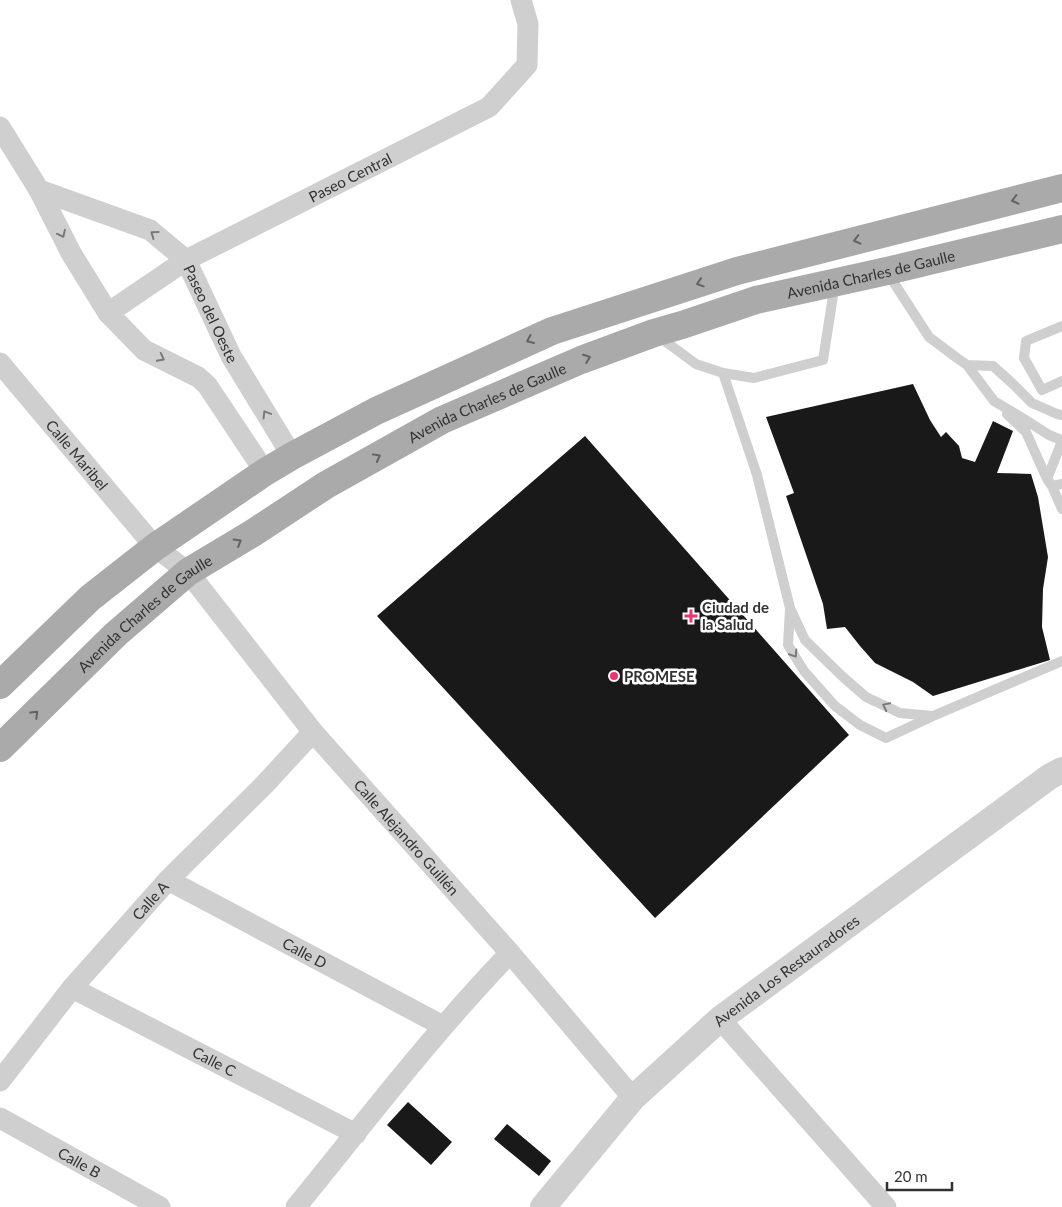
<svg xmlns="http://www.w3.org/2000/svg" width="1062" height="1207" viewBox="0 0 1062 1207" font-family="Lato,sans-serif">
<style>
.building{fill:#191919}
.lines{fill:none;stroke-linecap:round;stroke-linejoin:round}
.service{stroke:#cfcfcf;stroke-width:10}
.minor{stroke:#cfcfcf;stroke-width:21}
.tertiary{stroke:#cfcfcf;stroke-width:26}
.primary{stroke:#aaa;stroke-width:28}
.oneway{stroke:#626262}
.oneway2{stroke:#797979}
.poi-dot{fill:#e73671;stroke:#fff;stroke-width:2}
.labels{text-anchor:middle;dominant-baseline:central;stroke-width:5;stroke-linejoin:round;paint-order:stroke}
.street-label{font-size:15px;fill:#323232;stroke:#fff}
.poi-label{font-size:15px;font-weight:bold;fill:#323232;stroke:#fff;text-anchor:start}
</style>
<rect width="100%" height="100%" fill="#fff"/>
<path class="building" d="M 913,384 L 930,420 L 941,437 L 946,432 L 959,446 L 962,458 L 975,462 L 993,421 L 1013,431 L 997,473 L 1031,474 L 1038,497 L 1048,557 L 1043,589 L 1042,627 L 1050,660 L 933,696 L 913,682 L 875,663 L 860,646 L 845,627 L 827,629 L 823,604 L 786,496 L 794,493 L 766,417 Z
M 585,436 L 849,735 L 655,918 L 377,616 Z
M 408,1102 L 452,1142 L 431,1165 L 387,1125 Z
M 507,1124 L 551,1161 L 539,1176 L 494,1139 Z"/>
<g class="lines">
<path class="service" d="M 887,272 L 929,337 L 957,358 L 967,365 L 994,401 L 1024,419 L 1049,435 L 1062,440
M 1062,326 L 1026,341 L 1024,358 L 1042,390 L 1062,381
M 658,336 L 696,364 L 723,373 L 757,475 L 790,608 L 805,640 L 843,677 L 866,697 L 900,713 L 933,716
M 967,365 L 993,366 L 1013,384 L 1032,403 L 1057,414 L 1062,415
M 723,373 L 754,378 L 823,360 L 835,283
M 1007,414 L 1026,432 L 1047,479 L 1052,486 L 1062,509
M 1047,479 L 1062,441
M 1052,486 L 1062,484
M 790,609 L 788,645 L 804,671 L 835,706 L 860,725 L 886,738 L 933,716 L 1062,661"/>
<g class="minor">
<path d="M 0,127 L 39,190 L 71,253 L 108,313 L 144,350 L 198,377 L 207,385 L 265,472"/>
<path id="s1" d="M 39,190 L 150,230 L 186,260 L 231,356 L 292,456"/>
<path id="s2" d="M 108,313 L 186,260 L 489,107 L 527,65 L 528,24 L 521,0"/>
<path id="s3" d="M 0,363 L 155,547 L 188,572 L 313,732 L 510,953 L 633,1098"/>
<path id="s4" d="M 168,880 L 443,1026"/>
<path id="s5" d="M 72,988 L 356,1134"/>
<path d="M 720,1019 L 886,1207"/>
<path id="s6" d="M 0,1081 L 72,988 L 168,880 L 264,785 L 313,732"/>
<path id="s7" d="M 0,1118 L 160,1207"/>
<path d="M 296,1207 C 366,1121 433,1033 510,953"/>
</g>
<path class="tertiary" id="s8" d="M 543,1207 L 633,1098 L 720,1019 L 1049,777 L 1062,770"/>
<g class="primary">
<path d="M 0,685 L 90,598 L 155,547 L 265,472 L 292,456 L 376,411 L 552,331 L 737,271 L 1062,188"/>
<path id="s9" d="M 0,748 L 116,634 L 188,572 L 253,533 L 326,485 L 442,420 L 581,360 L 654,333 L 682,325 L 756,300 L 887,271 L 1062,229"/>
</g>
</g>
<defs><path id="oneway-chevron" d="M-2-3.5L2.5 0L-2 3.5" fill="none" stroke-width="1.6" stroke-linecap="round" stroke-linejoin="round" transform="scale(1.25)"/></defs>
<g class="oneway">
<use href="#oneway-chevron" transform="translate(1015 200) rotate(166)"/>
<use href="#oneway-chevron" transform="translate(857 240) rotate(166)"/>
<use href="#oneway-chevron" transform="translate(700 283) rotate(162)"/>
<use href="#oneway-chevron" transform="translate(530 340) rotate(156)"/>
<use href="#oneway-chevron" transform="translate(587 358) rotate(-21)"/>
<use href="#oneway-chevron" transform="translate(377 457) rotate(-29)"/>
<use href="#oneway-chevron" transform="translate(238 542) rotate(-31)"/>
<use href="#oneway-chevron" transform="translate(35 714) rotate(-44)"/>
</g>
<g class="oneway2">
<use href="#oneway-chevron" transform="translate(62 234) rotate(64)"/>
<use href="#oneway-chevron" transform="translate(154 234) rotate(-144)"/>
<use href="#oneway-chevron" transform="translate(161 358) rotate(27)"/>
<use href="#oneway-chevron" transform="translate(266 414) rotate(-121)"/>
<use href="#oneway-chevron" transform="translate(794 654) rotate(57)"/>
<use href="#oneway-chevron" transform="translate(886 706) rotate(-154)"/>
</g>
<g class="poi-dot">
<path d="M688.5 608.5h5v5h5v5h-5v5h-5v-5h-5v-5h5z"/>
<circle cx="614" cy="676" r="5"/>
</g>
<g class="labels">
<g class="street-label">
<text stroke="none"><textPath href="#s2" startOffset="278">Paseo Central</textPath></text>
<text stroke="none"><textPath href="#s9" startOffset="1008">Avenida Charles de Gaulle</textPath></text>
<text stroke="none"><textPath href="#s1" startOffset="224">Paseo del Oeste</textPath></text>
<text stroke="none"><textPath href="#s9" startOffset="602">Avenida Charles de Gaulle</textPath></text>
<text stroke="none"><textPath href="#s3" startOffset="120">Calle Maribel</textPath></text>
<text stroke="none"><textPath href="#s9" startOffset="198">Avenida Charles de Gaulle</textPath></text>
<text stroke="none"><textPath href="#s3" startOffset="626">Calle Alejandro Guillén</textPath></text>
<text stroke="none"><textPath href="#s6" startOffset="235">Calle A</textPath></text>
<text stroke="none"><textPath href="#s4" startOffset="155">Calle D</textPath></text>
<text stroke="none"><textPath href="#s8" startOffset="341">Avenida Los Restauradores</textPath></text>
<text stroke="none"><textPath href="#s5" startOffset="160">Calle C</textPath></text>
<text stroke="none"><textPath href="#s7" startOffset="91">Calle B</textPath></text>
</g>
<g class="poi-label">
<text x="702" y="607">Ciudad de<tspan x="702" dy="17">la Salud</tspan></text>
<text x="624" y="676">PROMESE</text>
</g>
</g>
<path d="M887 1182v8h65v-8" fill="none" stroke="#323232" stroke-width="2.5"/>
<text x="894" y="1182" font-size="15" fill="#323232" stroke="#ffffff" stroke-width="4" paint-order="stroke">20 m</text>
</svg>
